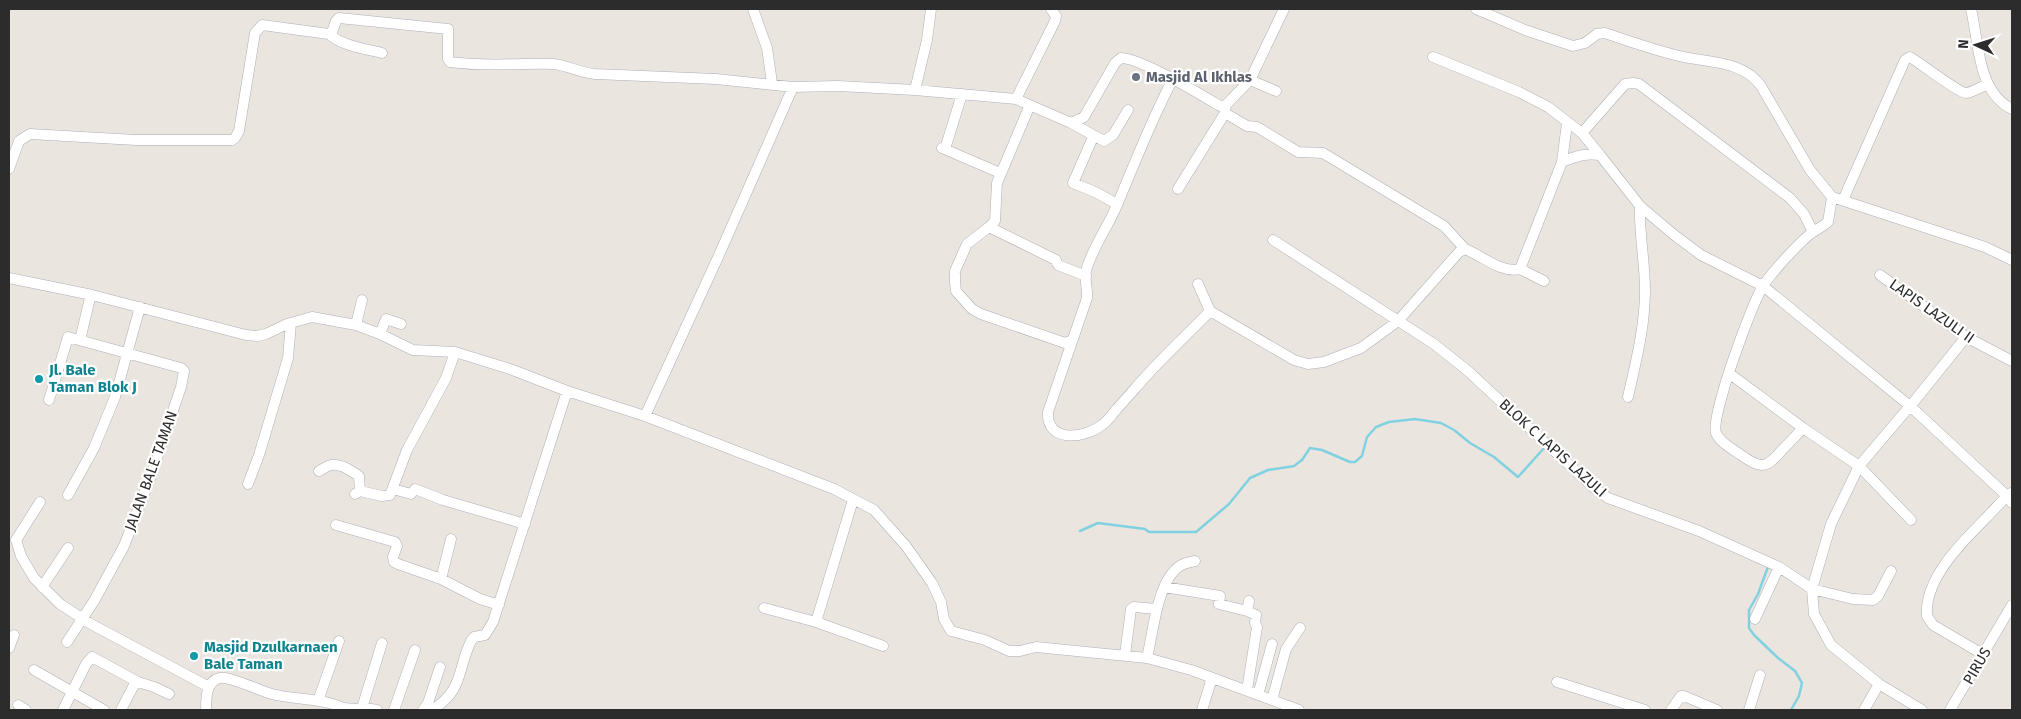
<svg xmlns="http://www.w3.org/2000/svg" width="2021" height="719" viewBox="0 0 2021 719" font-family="'Fira Sans',sans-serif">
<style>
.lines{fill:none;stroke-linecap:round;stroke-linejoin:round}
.stream{stroke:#80d2e0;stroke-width:2.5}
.street-casing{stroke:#acafb6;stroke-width:11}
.street{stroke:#fff;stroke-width:10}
.worship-dot{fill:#6b7280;stroke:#fff;stroke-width:2}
.culture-dot{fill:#0f9aa8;stroke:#fff;stroke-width:2}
.labels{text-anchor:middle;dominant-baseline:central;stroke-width:4.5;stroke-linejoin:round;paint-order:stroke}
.worship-label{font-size:15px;font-weight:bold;fill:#5b616d;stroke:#fff;text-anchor:start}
.street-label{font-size:15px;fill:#2c2c2c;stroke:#fff}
.culture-label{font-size:15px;font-weight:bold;fill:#0d838f;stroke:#fff;text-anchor:start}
</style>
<rect width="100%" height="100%" fill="#ebe5e0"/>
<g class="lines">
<path class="stream" d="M 1080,531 L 1098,523 L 1145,529 L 1149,532 L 1196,532 L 1229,504 L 1250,478 L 1268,470 L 1294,466 L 1302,460 L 1310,448 L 1322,450 L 1350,462 L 1355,462 L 1362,456 L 1367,437 L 1376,427 L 1389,422 L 1415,419 L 1441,423 L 1454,430 L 1470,443 L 1494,457 L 1518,477 L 1545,447
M 1769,564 L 1758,594 L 1749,610 L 1749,628 L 1754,635 L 1778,658 L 1795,671 L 1802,683 L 1799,696 L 1791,710"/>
<g class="street-casing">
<path id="street" d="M 753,9 L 767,48 L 772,83
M 1476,9 L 1525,30 L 1573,46 L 1585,43 L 1597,34 L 1605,33 C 1628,41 1652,49 1675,55 C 1704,63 1742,59 1761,86 L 1810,170 L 1832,197 L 1985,247 L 2012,260
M 1971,9 C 1979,42 1977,92 2012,109
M 329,34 C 342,46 366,49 382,53
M 1433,57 L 1519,92 L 1548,107 L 1582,133 L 1600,155
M 1173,79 C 1151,120 1135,163 1117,205 C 1108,227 1092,248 1086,271 C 1084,280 1088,289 1087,298 L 1048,412 C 1046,443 1084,439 1102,425 C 1107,422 1111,416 1115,411 C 1126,399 1137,386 1148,374 C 1168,352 1190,332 1210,311 L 1294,360 L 1308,364 L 1324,362 L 1361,348 L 1398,321 L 1459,252 L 1465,249 C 1481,255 1502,274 1520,269 L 1544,281
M 1250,80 L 1276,91
M 915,90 L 927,40 L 931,9
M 1016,99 L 1055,21 L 1056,16 L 1051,9
M 1030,105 L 997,183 L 995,221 L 989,227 L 967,244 L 955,271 L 955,282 L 956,291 L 972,309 L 981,314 L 1065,343 L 1072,340
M 1225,106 L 1225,113 L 1247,126 L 1257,127 L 1298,152 L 1323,153 L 1444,226 L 1465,249
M 1071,123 L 1104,141 L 1113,135 L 1128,110
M 1582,133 L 1625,84 L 1633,83 L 1639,84 L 1790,198 L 1804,214 L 1813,232
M 1093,137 L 1073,183 L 1095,192 L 1117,204
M 942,148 L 1000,173
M 945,149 L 962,94
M 1562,162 L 1567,123
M 9,169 L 19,141 L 30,134 L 136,140 L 232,140 L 235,138 L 239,131 L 255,33 L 262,25 L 329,34 L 332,32 L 336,21 L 339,18 L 448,29 L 448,59 L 450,62 C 484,67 519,63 553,64 C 567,65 580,73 595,74 L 716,79 L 793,87 L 838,86 L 915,90 L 1016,99 L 1071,123 L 1084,117 L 1115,63 L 1121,58 C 1141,58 1200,94 1220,106 L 1225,106 L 1250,80 L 1284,9
M 1178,189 L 1225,113
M 1843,200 L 1905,60 L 1910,57 C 1920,63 1959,93 1966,93 C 1974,92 1981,86 1988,85
M 989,227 L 1056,260 L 1058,265 L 1086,276
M 1273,240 L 1434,344 L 1468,371 L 1593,487 L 1608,498 L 1699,531 L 1779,567 L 1812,589 L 1814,614 L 1831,645 L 1879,684 L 1922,710
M 1520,269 L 1562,162 C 1576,156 1586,153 1600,155 L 1640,206 L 1673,234 L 1701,255 L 1763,286 L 1910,406 L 2007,496 L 2012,503
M 1880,275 L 1966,337 L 2012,361
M 9,278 L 92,295 L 246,335 L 257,336 L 266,334 L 287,324 L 312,317 L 356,325 L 380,334 L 413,350 L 455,352 L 510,369 L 567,391 L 645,416 L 834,489 L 874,510 L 906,546 L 932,583 L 941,602 L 944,619 L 951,631 L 985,640 L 1009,651 L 1020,651 L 1036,647 L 1147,658 L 1191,670 L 1299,710
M 1198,284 L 1210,311
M 356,325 L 362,300
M 380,334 L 386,319 L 401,324
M 80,340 L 90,298
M 1730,374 L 1803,428 L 1859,466 L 1911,520
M 1628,397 C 1636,361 1645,327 1645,290 C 1645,262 1639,234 1640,206
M 49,400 L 68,337 L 181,368 L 184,371 L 181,387 L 151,476 L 124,546 L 94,601 L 67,642
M 645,416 L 719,255 L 793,87
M 1803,428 C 1796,436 1789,443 1782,450 C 1766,469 1761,469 1741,455 C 1733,449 1720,443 1716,433 C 1710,417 1752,303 1763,286 C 1771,273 1798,244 1809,235 C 1815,230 1822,227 1828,222 L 1832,197
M 319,471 C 323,469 327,466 331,465 C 341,463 351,471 359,476 L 360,491
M 248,484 L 259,455 L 288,358 L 291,323
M 393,489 L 411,494 L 415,489 L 443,500 L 525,524
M 355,494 L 360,491 L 382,496 L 390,495 L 407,450 L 446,378 L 455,352
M 68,495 L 94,448 L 115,397 L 140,307
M 40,502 L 16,540 L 21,556 L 34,578 L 60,604 L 91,624 L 209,687
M 336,525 L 395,542 L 397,546 L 393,557 L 394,562 L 398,564 L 441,579 L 480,599 L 499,605
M 1891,571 L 1878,596 L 1873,600 L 1853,599 L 1812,589 L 1831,524 L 1859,466 L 1916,399 L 1966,337
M 441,579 L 451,539
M 42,587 L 68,548
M 1164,587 L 1220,596 L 1219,604 L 1247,611
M 764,608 L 816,622 L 883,646
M 1755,619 L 1779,567
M 816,622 L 853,500
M 9,648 L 14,635
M 1125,655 L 1131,609 L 1134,607 L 1157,609
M 1984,655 L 1933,625 L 1927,616 C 1924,579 1962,542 1987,517 C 1995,509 2002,500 2011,493
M 1147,658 C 1153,634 1157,580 1180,566 C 1184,563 1190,562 1195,561
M 34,670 L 104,710
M 1557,682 L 1645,710
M 1247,690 L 1257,627 L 1255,623 L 1256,615 L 1247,611 L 1249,601
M 1258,695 L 1272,644
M 1272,700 L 1286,649 L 1300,628
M 318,701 L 339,641
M 18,705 L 26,710
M 344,708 C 356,710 366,707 377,710
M 362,708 L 382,643
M 63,710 L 86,664 L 92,657 L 138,682 L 154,687 L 169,694
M 121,710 L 136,681
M 206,710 C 206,698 206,681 220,678 C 229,676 261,691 272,694 C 293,700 329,698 346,710
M 394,710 L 415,650
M 423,710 L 428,703 L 440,667
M 432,710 C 464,690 457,670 471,641 L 474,637 L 485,635 L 493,622 L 567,391
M 1202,710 L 1212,678
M 1671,710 L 1681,696 L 1684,696 L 1717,710
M 1749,710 L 1760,675
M 1864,710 L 1879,684
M 1950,710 L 2012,605"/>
</g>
<use href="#street" class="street"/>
</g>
<circle class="worship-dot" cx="1136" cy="77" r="5"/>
<g class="culture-dot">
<circle cx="39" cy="379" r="5"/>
<circle cx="194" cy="656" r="5"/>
</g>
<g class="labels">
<g class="worship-label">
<text x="1146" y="77">Masjid Al Ikhlas</text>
</g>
<g class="street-label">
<text transform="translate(1932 311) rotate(35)">LAPIS LAZULI II</text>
<text transform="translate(1553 448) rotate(42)">BLOK C LAPIS LAZULI</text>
<text transform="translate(151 471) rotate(-70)">JALAN BALE TAMAN</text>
<text transform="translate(1977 666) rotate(-60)">PIRUS</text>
</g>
<g class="culture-label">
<text x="49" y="370">Jl. Bale<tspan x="49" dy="17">Taman Blok J</tspan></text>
<text x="204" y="647">Masjid Dzulkarnaen<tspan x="204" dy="17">Bale Taman</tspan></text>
</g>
</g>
<rect width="2021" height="719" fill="none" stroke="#2c2c2c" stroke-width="20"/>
<g transform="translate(1976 45) rotate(274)" stroke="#ffffff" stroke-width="4" paint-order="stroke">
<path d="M0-4L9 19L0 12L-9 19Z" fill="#2c2c2c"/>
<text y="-8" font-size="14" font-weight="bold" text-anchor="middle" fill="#2c2c2c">N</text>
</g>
</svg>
